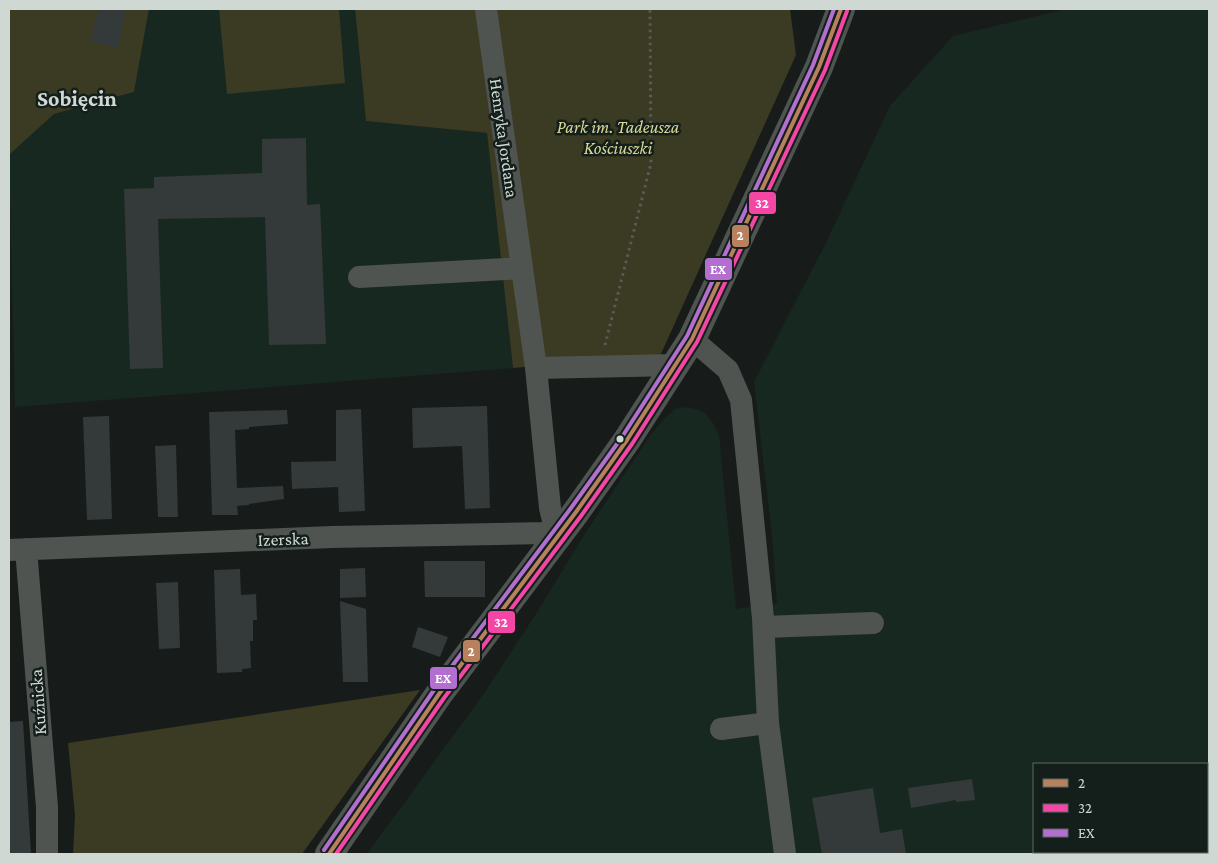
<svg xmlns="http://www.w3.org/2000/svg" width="1218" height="863" viewBox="0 0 1218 863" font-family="'Crimson Pro',serif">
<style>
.built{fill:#172821;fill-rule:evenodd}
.green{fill:#3b3a22}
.building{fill:#343939}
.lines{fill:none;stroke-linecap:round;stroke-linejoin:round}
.path{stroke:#585c59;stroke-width:3;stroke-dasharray:2.5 4;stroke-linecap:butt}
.minor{stroke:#505450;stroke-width:22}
.major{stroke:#4f5450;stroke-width:28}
.bus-1-casing{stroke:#141f1b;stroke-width:8}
.bus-2-casing{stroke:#141f1b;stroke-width:8}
.bus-3-casing{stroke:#141f1b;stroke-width:8}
.bus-1{stroke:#b6815c;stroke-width:4}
.bus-2{stroke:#f346a5;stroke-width:4}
.bus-3{stroke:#b36fd0;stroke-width:4}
.bus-dot{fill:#d0d8d4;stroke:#141f1b;stroke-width:2}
.labels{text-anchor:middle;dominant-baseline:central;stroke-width:5;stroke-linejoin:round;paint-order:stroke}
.park-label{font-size:18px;font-style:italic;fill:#d9d696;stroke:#141f1b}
.street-label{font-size:18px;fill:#d0d8d4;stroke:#141f1b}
.district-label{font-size:22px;font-weight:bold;fill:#d0d8d4;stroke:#141f1b}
.line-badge{stroke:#141f1b;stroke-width:2}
.badge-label{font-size:14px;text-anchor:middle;font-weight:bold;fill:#fff}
</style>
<rect width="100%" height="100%" fill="#171c1a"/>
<path class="built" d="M 149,9 L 355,9 L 366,121 L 487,133 L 513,368 L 15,407 L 9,155 L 54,114 L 134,92 Z
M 1067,9 L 1209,9 L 1209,854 L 367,854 L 485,692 L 534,617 L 586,532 L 652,433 L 664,419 L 675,409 L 685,407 L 696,409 L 705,413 L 713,423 L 719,435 L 736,609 L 777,603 L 772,535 L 754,382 L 825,245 L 890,106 L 953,36 ZM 1034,764 L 1207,764 L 1207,852 L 1034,852 Z"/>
<path class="green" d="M 9,9 L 149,9 L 134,92 L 54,114 L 9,155 Z
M 219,9 L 339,9 L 345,83 L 227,94 Z
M 355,9 L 790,9 L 796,55 L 660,356 L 513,368 L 487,133 L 366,121 Z
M 420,690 L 302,854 L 73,854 L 75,815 L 68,743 Z"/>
<path class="building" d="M 98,9 L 126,9 L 118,48 L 91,42 Z
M 306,138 L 307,205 L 320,204 L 326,344 L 269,345 L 265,217 L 158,219 L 163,368 L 130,369 L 124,189 L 154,188 L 154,177 L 262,173 L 262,139 Z
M 487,406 L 490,508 L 465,509 L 462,446 L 413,448 L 412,408 Z
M 361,409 L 365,511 L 339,512 L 338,487 L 292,489 L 291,462 L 336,461 L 336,410 Z
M 287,410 L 288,424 L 249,427 L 249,429 L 235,430 L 237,488 L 283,486 L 284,499 L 249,504 L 249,505 L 237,506 L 238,515 L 212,515 L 209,412 Z
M 109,416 L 112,519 L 87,520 L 83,417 Z
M 176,445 L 178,517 L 158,517 L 155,446 Z
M 424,561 L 485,561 L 485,597 L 425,597 Z
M 365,568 L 366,597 L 340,598 L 340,569 Z
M 240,569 L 241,595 L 256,594 L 257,620 L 253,620 L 253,641 L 250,641 L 251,668 L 242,669 L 242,672 L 217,673 L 214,570 Z
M 178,582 L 180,648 L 159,649 L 156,583 Z
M 340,601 L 366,609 L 368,682 L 343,682 Z
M 418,627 L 448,637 L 440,657 L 412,647 Z
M 23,721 L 31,854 L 9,854 L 9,722 Z
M 972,779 L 975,800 L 956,802 L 956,800 L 911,808 L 908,788 Z
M 873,788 L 880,833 L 902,829 L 906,854 L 822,854 L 812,798 Z"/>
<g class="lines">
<path class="path" d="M 605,345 L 651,163 L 650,9"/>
<path class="minor" d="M 486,9 L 522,268
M 359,277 L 522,268 L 536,368
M 692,339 L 728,370 L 741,400 L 763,618 L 768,723 L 785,854
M 557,537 L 550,508 L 536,368 L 675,365
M 26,549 L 47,807 L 47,854
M 9,550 L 332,537 L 545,533 L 557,537
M 764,627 L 873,623
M 721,729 L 768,723"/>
<path class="major" d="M 329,854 L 439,694 L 576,512 L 627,440 L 692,339 L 819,67 L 841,9"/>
<g class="bus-1-casing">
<path id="bus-1" d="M 329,854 L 439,694 L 576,512 L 627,440 L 692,339 L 819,67 L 841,9"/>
</g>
<g class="bus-2-casing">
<path id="bus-2" d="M 336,854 L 444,698 L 581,516 L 632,444 L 697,342 L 825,70 L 847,11"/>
</g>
<g class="bus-3-casing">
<path id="bus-3" d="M 324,850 L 434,690 L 571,508 L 622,437 L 687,336 L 813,65 L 834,9"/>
</g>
<use href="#bus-1" class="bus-1"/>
<use href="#bus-2" class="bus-2"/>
<use href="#bus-3" class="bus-3"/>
</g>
<circle class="bus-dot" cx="620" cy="439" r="4.5"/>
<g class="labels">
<g class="park-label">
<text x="618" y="127">Park im. Tadeusza<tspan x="618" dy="21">Kościuszki</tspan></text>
</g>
<g class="street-label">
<text transform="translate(504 138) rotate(82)">Henryka Jordana</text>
<text transform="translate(283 539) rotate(-2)">Izerska</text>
<text transform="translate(38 702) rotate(-94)">Kuźnicka</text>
</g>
<g class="district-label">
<text x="77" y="98">Sobięcin</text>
</g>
</g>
<g class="line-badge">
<rect x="748" y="191" width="29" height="24" rx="5" fill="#f346a5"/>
<rect x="731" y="224" width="19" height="24" rx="5" fill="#b6815c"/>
<rect x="704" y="257" width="29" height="24" rx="5" fill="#b36fd0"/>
<rect x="487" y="610" width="29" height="24" rx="5" fill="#f346a5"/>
<rect x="462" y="639" width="19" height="24" rx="5" fill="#b6815c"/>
<rect x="429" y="666" width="29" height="24" rx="5" fill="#b36fd0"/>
</g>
<g class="badge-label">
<text x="762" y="208">32</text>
<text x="740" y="240">2</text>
<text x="718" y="274">EX</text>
<text x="501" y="627">32</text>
<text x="471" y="656">2</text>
<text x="443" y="683">EX</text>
</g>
<rect width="1218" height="863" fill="none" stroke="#d0d8d4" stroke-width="20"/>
<rect x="1033" y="763" width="175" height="90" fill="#141f1b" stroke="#5f6965"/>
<rect x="1043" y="779" width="25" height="8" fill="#b6815c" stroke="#5f6965"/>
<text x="1078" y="788" font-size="15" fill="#d0d8d4">2</text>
<rect x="1043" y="804" width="25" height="8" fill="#f346a5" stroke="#5f6965"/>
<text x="1078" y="813" font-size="15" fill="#d0d8d4">32</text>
<rect x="1043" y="829" width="25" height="8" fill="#b36fd0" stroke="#5f6965"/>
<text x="1078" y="838" font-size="15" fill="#d0d8d4">EX</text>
</svg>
